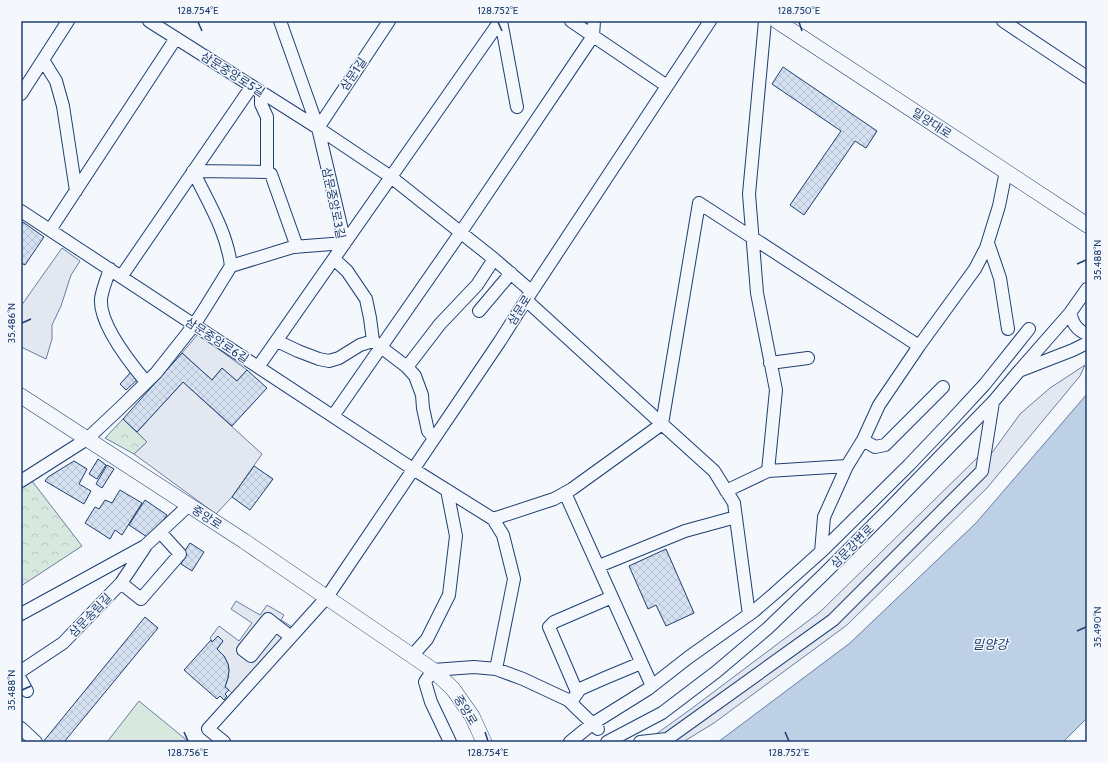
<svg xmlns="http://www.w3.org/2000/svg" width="1108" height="763" viewBox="0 0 1108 763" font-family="Cabin,'Noto Sans KR',sans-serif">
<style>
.park{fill:url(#park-crowns);stroke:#687fa3}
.pitch{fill:#d7e8df;stroke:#687fa3}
.parking{fill:#e3e8f0;stroke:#687fa3}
.water{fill:#bed0e5;stroke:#687fa3}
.building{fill:url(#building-cross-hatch);stroke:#1d3f73}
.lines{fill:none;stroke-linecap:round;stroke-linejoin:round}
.minor-casing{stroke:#1d3f73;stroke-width:14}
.major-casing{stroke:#1d3f73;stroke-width:16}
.minor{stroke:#f4f7fb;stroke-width:12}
.major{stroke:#f4f7fb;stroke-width:15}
.ticks{fill:none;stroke:#1d3f73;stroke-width:1.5}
.labels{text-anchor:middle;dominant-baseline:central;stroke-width:3;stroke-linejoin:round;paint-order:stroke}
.street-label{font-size:12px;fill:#1d3f73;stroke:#f4f7fb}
.water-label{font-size:13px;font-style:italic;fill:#1d3f73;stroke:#f4f7fb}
.neatline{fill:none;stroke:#1d3f73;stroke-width:1.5}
.ticks-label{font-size:10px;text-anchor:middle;fill:#1d3f73}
</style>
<defs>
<pattern id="park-crowns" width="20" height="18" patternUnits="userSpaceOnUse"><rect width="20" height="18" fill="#d7e8df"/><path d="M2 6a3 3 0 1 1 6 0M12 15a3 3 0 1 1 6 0" fill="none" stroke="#b8c8c3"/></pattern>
<pattern id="building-cross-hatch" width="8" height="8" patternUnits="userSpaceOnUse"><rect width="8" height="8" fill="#d5e0f0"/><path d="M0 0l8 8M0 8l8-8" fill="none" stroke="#b6c1d1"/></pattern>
</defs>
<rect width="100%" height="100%" fill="#f4f7fb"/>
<path class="park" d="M 123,419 L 147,442 L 134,454 L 105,438 Z
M 32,481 L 82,546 L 21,586 L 21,488 Z"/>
<path class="pitch" d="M 139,701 L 189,742 L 107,742 Z"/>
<path class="parking" d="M 62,248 L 80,261 L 71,275 L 61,306 L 52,325 L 52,339 L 46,359 L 21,347 L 21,306 Z
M 198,334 L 247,370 L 237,381 L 222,369 L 212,380 L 182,353 Z
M 1085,365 L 1080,376 L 987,488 L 847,625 L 714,723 L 683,742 L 645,742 L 691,709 L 820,612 L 979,456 L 989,457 L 1020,414 L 1050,388 Z
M 183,382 L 262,454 L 232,497 L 216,514 L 134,454 L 147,442 L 137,432 Z
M 236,601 L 260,615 L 267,605 L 284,615 L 281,620 L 297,630 L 237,697 L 225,687 L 228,678 L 229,670 L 228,664 L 224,656 L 217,649 L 223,641 L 218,636 L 212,642 L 210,638 L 219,626 L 239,641 L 252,623 L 231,609 Z"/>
<path class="water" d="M 1087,394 L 1087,718 L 1063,742 L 718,742 L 850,643 L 976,523 Z"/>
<path class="building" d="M 783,67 L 877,131 L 866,148 L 855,141 L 804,215 L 790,205 L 841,131 L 772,84 Z
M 23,222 L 44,237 L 25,265 L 21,263 L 21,225 Z
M 182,353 L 212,380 L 222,368 L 237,381 L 247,370 L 267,388 L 232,426 L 183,382 L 137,432 L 123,419 Z
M 131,372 L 138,379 L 126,390 L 120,384 Z
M 98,459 L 106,465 L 97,479 L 89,474 Z
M 74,461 L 87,469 L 79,484 L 91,491 L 84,504 L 45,481 L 48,477 Z
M 107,465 L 114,469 L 102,488 L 96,484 Z
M 254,466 L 273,479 L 250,510 L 232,497 Z
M 120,490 L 142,503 L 122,535 L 115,530 L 110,539 L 85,523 L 95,507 L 99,509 L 105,500 L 112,503 Z
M 145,500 L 167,515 L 150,539 L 129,525 Z
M 190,543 L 204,552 L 192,571 L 181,564 L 187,554 L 184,552 Z
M 666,549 L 694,613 L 666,626 L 656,605 L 648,609 L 629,566 Z
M 145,617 L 158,628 L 64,742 L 43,742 Z
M 218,636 L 223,641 L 217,649 L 224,656 L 228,664 L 229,670 L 228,678 L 225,687 L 229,690 L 225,694 L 227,696 L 224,700 L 220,696 L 217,699 L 184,670 L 211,640 L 212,642 Z"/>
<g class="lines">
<g class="minor-casing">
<path id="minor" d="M 149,21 L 318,128 L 391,177 L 494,259 L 531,291
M 501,21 L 517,107
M 571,21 L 667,86
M 765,21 L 749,194 L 757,293 L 776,390 L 768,471
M 1003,21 L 1087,77
M 43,60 L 56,81 L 63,106 L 76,191
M 261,92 L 261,104 L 267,117 L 267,172
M 21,94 L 68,21
M 318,128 L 389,21
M 21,211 L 413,469 L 493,519 L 554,499 L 572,489 L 662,424 L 526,300
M 50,230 L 176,38
M 988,243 L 1000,278 L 1008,329
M 334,259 L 347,271 L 366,299 L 370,318 L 373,341
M 231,266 C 227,232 208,202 193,171 L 267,172 L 271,174 L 297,247
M 110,269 C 107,278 102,290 101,299 C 99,324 131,364 146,382
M 121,277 L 252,86
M 479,311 L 511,273
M 1070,313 C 1073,323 1076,330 1087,334
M 277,341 L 298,351 L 319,359 L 329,361 L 339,358 L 360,345 L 373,341 L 407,367 L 415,376 L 422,395 L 423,408 L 428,431 L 434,438
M 770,363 L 808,358
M 258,367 L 500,21
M 407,367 L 440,324 L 477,285 L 494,259
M 1020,370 L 1070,313 L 1087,289
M 333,416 L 461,232 L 593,36 L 594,21
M 863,440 L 875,447 L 885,445 L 943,387
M 21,481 L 87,439 L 119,409 L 156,373 L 194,325 L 205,308 L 231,266 L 293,247 L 345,243 L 318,128 L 280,21
M 726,491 L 768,471 L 847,466 L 863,440 L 879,405 L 919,346 L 975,269 L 986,248 L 999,206 L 1006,171
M 565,493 L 652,686
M 821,552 L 824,517 L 847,466
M 599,566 L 685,531 L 736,517
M 121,583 L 141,599 L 180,554 L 160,532
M 21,614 L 145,546 L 189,505
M 749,615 L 734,503 L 714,471 L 662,424 L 699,203 L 919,346
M 275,626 L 251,656 L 243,650 L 268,619 L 291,637
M 412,656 L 427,639 L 449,595 L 456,536 L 447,490
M 496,669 L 523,679 L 568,700 L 598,729
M 21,671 L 63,643 L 121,583 L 145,547
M 21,680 L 27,691
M 577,692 L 549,627 L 554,622 L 612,597
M 573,699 L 580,689 L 605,678 L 641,663
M 21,728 L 36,742
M 224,742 L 208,729 L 327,597 L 500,341 L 526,300 L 710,21
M 450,742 L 431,702 L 425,682 L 433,670 L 474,667 L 496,669 L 514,579 L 503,535 L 493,519
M 570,742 L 592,724 L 648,689 L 689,657 L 754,611 L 775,593 L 823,550 L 909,465 L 949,423 L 985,384 L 1029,329
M 607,742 L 662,713 L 716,672 L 768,628 L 823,575 L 888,510 L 993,402 L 1019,371 L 1073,350 L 1087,343
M 640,742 L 667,739
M 663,742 L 833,620 L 982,471 L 993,402"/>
</g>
<g class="major-casing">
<path id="major" d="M 777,21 L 1087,225
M 21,396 L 244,541 L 433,670 L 453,689 L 472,716 L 484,742"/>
</g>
<use href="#minor" class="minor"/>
<use href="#major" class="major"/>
</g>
<path class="ticks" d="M 198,22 L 202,31M 498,22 L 502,31M 799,22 L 802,31M 1077,264 L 1086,260M 22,323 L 31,319M 1077,631 L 1086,627M 22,690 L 31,686M 184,732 L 188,741M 485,732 L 488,741M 785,732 L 789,741"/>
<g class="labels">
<g class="street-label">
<text transform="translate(233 74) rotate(32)">삼문중앙로5길</text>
<text transform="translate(353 74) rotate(-56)">삼문1길</text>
<text transform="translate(932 123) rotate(33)">밀양대로</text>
<text transform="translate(334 203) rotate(78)">삼문중앙로3길</text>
<text transform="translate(519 310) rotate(-58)">삼문로</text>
<text transform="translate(217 340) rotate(33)">삼문중앙로6길</text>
<text transform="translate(207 517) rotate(33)">중앙로</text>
<text transform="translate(852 546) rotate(-45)">삼문강변로</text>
<text transform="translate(90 615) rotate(-46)">삼문송림길</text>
<text transform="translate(466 710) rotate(58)">중앙로</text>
</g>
<g class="water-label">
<text x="990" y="644">밀양강</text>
</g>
</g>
<rect width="1108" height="763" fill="none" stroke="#f4f7fb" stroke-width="44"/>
<rect x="22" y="22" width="1064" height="719" class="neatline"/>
<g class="ticks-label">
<text x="198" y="14">128.754°E</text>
<text x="498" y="14">128.752°E</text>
<text x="799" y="14">128.750°E</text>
<text transform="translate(1097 260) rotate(-90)" y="4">35.488°N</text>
<text transform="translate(11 323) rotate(-90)" y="4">35.486°N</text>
<text transform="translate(1097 627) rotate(-90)" y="4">35.490°N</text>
<text transform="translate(11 690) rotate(-90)" y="4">35.488°N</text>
<text x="188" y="756">128.756°E</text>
<text x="488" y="756">128.754°E</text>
<text x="789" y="756">128.752°E</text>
</g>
</svg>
